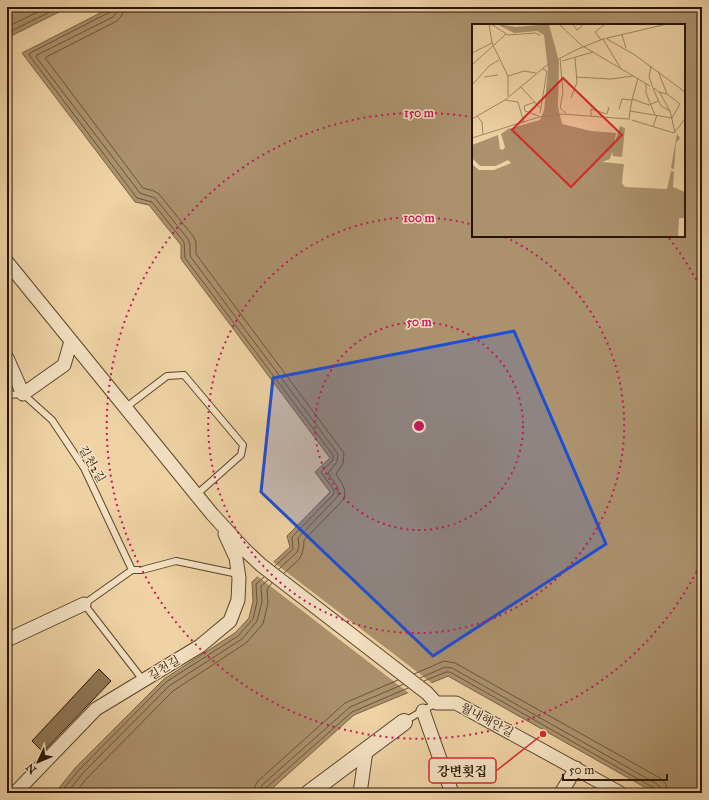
<svg xmlns="http://www.w3.org/2000/svg" width="709" height="800" viewBox="0 0 709 800" font-family="'IM FELL Great Primer','Noto Serif KR',serif">
<style>
.water{fill:#ab926d;stroke:#776042;fill-rule:evenodd}
.pier{fill:#efd3a5}
.lines{fill:none;stroke-linecap:round;stroke-linejoin:round}
.shore{stroke:#6a5437;stroke-width:1}
.building{fill:#8f7856;stroke:#281501}
.service-casing{stroke:#5a442a;stroke-width:8}
.minor-casing{stroke:#5a442a;stroke-width:15}
.tertiary-casing{stroke:#5a442a;stroke-width:18}
.service{stroke:#f5e2c4;stroke-width:6}
.minor{stroke:#f5e2c4;stroke-width:13}
.tertiary{stroke:#f5e2c4;stroke-width:16}
.marked{fill:#1d4ed8;fill-opacity:0.2;stroke:#1d4ed8;stroke-width:3;stroke-linejoin:round}
.ring{fill:none;stroke:#c2185b;stroke-width:2;stroke-dasharray:2 4}
.labels{text-anchor:middle;dominant-baseline:central;stroke-width:3;stroke-linejoin:round;paint-order:stroke}
.street-label{font-size:12px;fill:#281501;stroke:#f5e2c4}
.inset-road{fill:none;stroke:#9f8763;stroke-width:1}
.view{fill:#d62828;fill-opacity:0.15;stroke:#d62828;stroke-width:2}
.inset-edge{fill:none;stroke:#281501;stroke-width:2}
.centre{fill:#c2185b;stroke:#f5e2c4;stroke-width:2}
.ring-label{font-size:12px;text-anchor:middle;font-weight:bold;fill:#c2185b;stroke:#f5e2c4;stroke-width:3;stroke-linejoin:round;paint-order:stroke}
.leader{fill:none;stroke:#d62828;stroke-width:1.5}
.callout-dot{fill:#d62828;stroke:#f5e2c4;stroke-width:1.5}
.callout{fill:#f5e2c4;stroke:#d62828;stroke-width:1.5}
.callout-label{font-size:13px;text-anchor:middle;font-weight:bold;fill:#281501}
</style>
<rect width="100%" height="100%" fill="#efd3a5"/>
<filter id="stains"><feTurbulence type="fractalNoise" baseFrequency=".005" numOctaves="4"/><feColorMatrix values="0 0 0 0 .2 0 0 0 0 .09 0 0 0 0 .02 0 0 0 .5 -.17"/></filter>
<radialGradient id="worn" r=".72"><stop offset=".6" stop-color="#630" stop-opacity="0"/><stop offset="1" stop-color="#630" stop-opacity=".3"/></radialGradient>
<path class="water" d="M 7,7 L 69,7 L 7,38 Z
M 112,7 L 702,7 L 702,793 L 655,793 L 448,676 L 354,715 L 267,793 L 55,793 L 76,767 L 164,679 L 235,633 L 249,618 L 253,601 L 252,582 L 290,547 L 287,536 L 330,492 L 315,472 L 330,458 L 181,259 L 181,245 L 149,205 L 135,202 L 22,53 ZM 473,25 L 684,25 L 684,236 L 473,236 Z"/>
<path class="pier" d="M 272,561 L 433,684 L 410,694 L 256,575 Z"/>
<g class="lines">
<path class="shore" d="M 113,7 L 110,12 L 30,53 L 29,55 L 137,198 L 152,202 L 184,242 L 185,258 L 333,455 L 333,460 L 321,472 L 334,490 L 334,494 L 292,537 L 293,549 L 275,566
M 118,7 L 117,12 L 113,17 L 37,55 L 36,57 L 140,193 L 155,198 L 188,239 L 190,244 L 190,256 L 338,454 L 337,462 L 328,473 L 338,488 L 338,496 L 298,538 L 299,547 L 297,552 L 279,569
M 124,7 L 122,15 L 117,21 L 46,57 L 46,59 L 143,188 L 154,191 L 159,194 L 193,236 L 196,242 L 196,254 L 344,453 L 343,464 L 336,474 C 341,483 347,488 344,499 L 304,540 C 304,559 297,561 284,573
M 7,27 L 48,7
M 7,33 L 60,7
M 414,674 L 444,661 L 455,663 L 660,778 L 666,784 L 668,793
M 420,678 L 445,667 L 452,668 L 657,784 L 661,788 L 662,793
M 424,681 L 446,672 L 450,672 L 654,788 L 657,793
M 60,793 L 79,770 L 166,682 L 238,636 L 253,619 L 257,602 L 256,584 L 264,577
M 67,793 L 83,773 L 169,686 L 242,639 L 257,621 L 262,602 L 261,586 L 268,580
M 75,793 L 88,777 L 173,691 L 246,643 L 263,624 L 268,603 L 267,589 L 272,583
M 254,793 L 255,786 L 258,781 L 345,703 L 398,680
M 260,793 L 262,785 L 350,707 L 404,684
M 265,793 L 266,788 L 352,712 L 408,688"/>
</g>
<path class="building" d="M 99,669 L 111,681 L 43,752 L 32,741 Z"/>
<g class="lines">
<g class="service-casing">
<path id="service" d="M 7,395 L 23,394 L 52,420 L 84,468 L 132,570
M 125,408 L 167,376 L 184,375 L 243,445 L 241,455 L 196,495
M 143,680 L 84,604 L 132,570 L 142,570 L 176,561 L 238,574
M 405,721 L 436,703"/>
</g>
<g class="minor-casing">
<path id="minor" d="M 7,262 L 212,514 L 244,549 L 261,565 L 427,693 L 436,703 L 456,703 L 620,793
M 7,358 L 23,394 L 64,365 L 71,341
M 7,640 L 84,604
M 423,711 L 452,793
M 15,793 L 96,709 L 200,646 L 230,621 L 238,600 L 239,578 L 236,558 L 225,534
M 360,793 L 366,751
M 561,793 L 576,768"/>
</g>
<g class="tertiary-casing">
<path id="tertiary" d="M 309,793 L 404,722"/>
</g>
<use href="#service" class="service"/>
<use href="#minor" class="minor"/>
<use href="#tertiary" class="tertiary"/>
</g>
<path class="marked" d="M 514,331 L 606,544 L 433,656 L 261,492 L 273,378 Z"/>
<g class="ring">
<circle cx="419" cy="426" r="104"/>
<path d="M505 237A208 208 0 1 1 473 225"/>
<path d="M702 561A313 313 0 1 1 471 117M669 238A313 313 0 0 1 702 291"/>
</g>
<g class="labels">
<g class="street-label">
<text transform="translate(92 464) rotate(60)">길천2길</text>
<text transform="translate(164 668) rotate(-31)">길천길</text>
<text transform="translate(487 720) rotate(28)">월내해안길</text>
</g>
</g>
<g transform="translate(472 24)">
<rect width="213" height="213" fill="#efd3a5"/>
<path d="M 25,0 L 44,3 L 77,0 L 87,38 L 86,83 L 90,100 L 119,107 L 144,109 L 142,121 L 148,102 L 153,104 L 150,133 L 141,132 L 140,128 L 138,135 L 130,138 L 152,140 L 150,159 L 153,163 L 195,165 L 199,147 L 202,148 L 201,163 L 213,168 L 213,194 L 207,194 L 206,213 L 0,213 L 0,140 L 7,146 L 22,146 L 39,139 L 36,136 L 24,142 L 8,142 L 0,134 L 0,121 L 26,111 L 28,125 L 31,126 L 33,123 L 29,110 L 36,105 L 68,96 L 72,86 L 76,46 L 72,11 L 65,7 L 42,9 ZM 205,110 L 208,114 L 204,119 L 202,145 L 199,144 Z" fill="#ab926d"/>
<path class="inset-road" d="M 17,0 L 20,19 L 36,52 L 36,72M 19,0 L 36,11 L 63,9 L 68,11M 87,0 L 109,21 L 178,62M 101,1 L 105,6 L 112,0M 150,11 L 154,24M 131,15 L 149,45M 135,15 L 163,31 L 213,68M 129,16 L 123,8 L 133,0M 0,29 L 20,19M 88,34 L 91,68 L 88,84 L 94,89M 90,37 L 121,28M 0,41 L 34,10M 179,42 L 177,53 L 183,69 L 189,82 L 198,87M 186,47 L 195,70M 36,52 L 52,47 L 64,49M 12,53 L 26,51M 104,53 L 139,55 L 161,52M 174,59 L 174,69 L 183,91M 0,61 L 17,42 L 27,36M 49,63 L 68,84M 182,64 L 188,69 L 198,87 L 203,108M 99,74 L 105,58 L 103,34M 160,75 L 177,81 L 186,77M 33,76 L 46,78 L 52,99M 160,76 L 166,54M 63,78 L 52,82 L 53,87 L 67,92M 147,85 L 150,75 L 160,76 L 158,87M 68,89 L 75,47 L 71,45M 5,92 L 10,98 L 11,111M 119,92 L 119,85 L 135,90 L 137,83M 0,95 L 33,76 L 75,41 L 106,25 L 131,15 L 195,0M 157,96 L 158,87 L 200,94 L 208,80 L 195,70 L 187,68M 160,96 L 202,109 L 213,95M 181,103 L 185,91M 0,114 L 67,93 L 90,90 L 156,95"/>
<path class="view" d="M 91,54 L 150,111 L 99,163 L 40,106 Z"/>
<rect width="213" height="213" class="inset-edge"/>
</g>
<circle cx="419" cy="426" r="6" class="centre"/>
<g class="ring-label">
<text x="419" y="117">150 m</text>
<text x="419" y="222">100 m</text>
<text x="419" y="326">50 m</text>
</g>
<path class="leader" d="M543 734L496 771"/>
<circle class="callout-dot" cx="543" cy="734" r="4"/>
<rect class="callout" x="429" y="758" width="67" height="25" rx="4"/>
<g class="callout-label">
<text x="462" y="776">강변횟집</text>
</g>
<rect width="709" height="800" fill="none" stroke="#efd3a5" stroke-width="24"/>
<rect x="8" y="8" width="693" height="784" fill="none" stroke="#281501" stroke-width="2"/>
<rect x="12" y="12" width="685" height="776" fill="none" stroke="#281501"/>
<g transform="translate(38 762) rotate(226)" stroke="#f5e2c4" stroke-width="3" paint-order="stroke">
<path d="M0-3L7 15L0 10L-7 15Z" fill="#281501"/>
<text y="-6" font-size="11" font-weight="bold" text-anchor="middle" fill="#281501">N</text>
</g>
<path d="M563 774v6h104v-6" fill="none" stroke="#281501" stroke-width="2"/>
<text x="569" y="774" font-size="12" fill="#281501" stroke="#f5e2c4" stroke-width="3" paint-order="stroke">50 m</text>
<rect width="100%" height="100%" filter="url(#stains)"/>
<rect width="100%" height="100%" fill="url(#worn)"/>
</svg>
